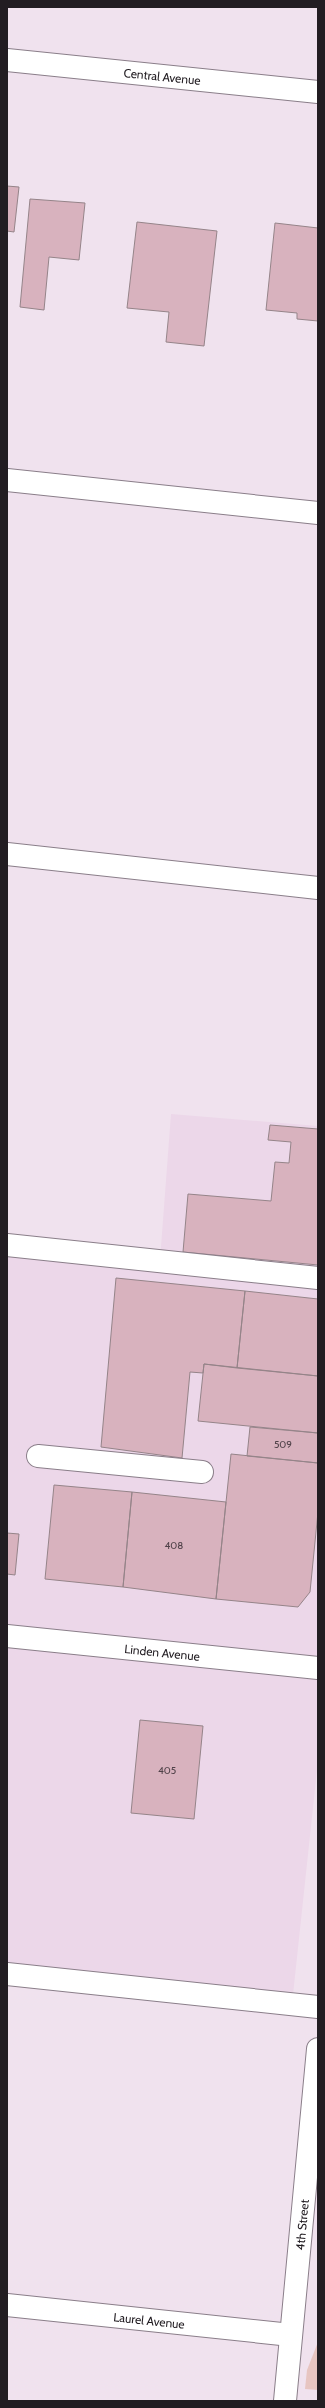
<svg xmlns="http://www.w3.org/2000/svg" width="325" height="2408" viewBox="0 0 325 2408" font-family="Cabin,sans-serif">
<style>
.built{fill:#ecd7e9}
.green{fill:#e7c5c1}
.building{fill:#d8b2be;stroke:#958489}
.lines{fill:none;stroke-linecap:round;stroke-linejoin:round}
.minor-casing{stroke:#8a7e89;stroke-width:24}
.minor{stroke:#fff;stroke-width:22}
.labels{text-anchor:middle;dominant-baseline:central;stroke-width:3;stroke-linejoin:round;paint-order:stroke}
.number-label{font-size:10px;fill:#504249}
.street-label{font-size:12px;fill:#221d22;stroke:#fdeffb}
</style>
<rect width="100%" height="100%" fill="#f0e2ee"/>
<path class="built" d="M 171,1114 L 318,1126 L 318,1761 L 292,2004 L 7,1970 L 7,1247 L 160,1260 Z"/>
<path class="green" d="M 318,2342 L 318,2390 L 305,2389 L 307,2370 Z"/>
<path class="building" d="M 7,186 L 19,187 L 14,232 L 7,231 Z
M 30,199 L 85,203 L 79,260 L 49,257 L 44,310 L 20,307 Z
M 137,222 L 217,231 L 204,346 L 166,342 L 169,312 L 127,308 Z
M 275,223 L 318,228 L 318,321 L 297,319 L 297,313 L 266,310 Z
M 270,1125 L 318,1129 L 318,1265 L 183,1252 L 188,1194 L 271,1201 L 275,1162 L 289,1163 L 291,1142 L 268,1140 Z
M 116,1278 L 245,1291 L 237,1368 L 204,1364 L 203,1373 L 190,1372 L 182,1458 L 101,1447 Z
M 245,1291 L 318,1299 L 318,1376 L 237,1368 Z
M 204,1364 L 318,1376 L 318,1433 L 198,1421 Z
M 250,1427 L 318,1433 L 318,1463 L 247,1456 Z
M 231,1454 L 318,1463 L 318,1512 L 310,1592 L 298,1607 L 216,1599 Z
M 54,1485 L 132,1492 L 123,1587 L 45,1579 Z
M 132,1492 L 226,1502 L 216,1599 L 123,1587 Z
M 7,1533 L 19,1534 L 15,1575 L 7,1574 Z
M 140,1720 L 203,1726 L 194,1819 L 131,1813 Z"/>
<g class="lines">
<g class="minor-casing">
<g id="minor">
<path id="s1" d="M 7,60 L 318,92"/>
<path d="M 7,480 L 318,513"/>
<path d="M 7,854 L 318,888"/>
<path d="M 7,1245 L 318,1278"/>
<path d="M 38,1456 L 202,1472"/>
<path id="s2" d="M 7,1636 L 318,1668"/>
<path d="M 7,1974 L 318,2007"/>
<path id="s3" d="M 7,2305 L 291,2335"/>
<path id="s4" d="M 285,2401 L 318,2049"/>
</g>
</g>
<use href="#minor" class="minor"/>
</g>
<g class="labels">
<g class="number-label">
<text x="283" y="1444">509</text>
<text x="174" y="1545">408</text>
<text x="167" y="1770">405</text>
</g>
<g class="street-label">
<text stroke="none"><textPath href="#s1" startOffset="156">Central Avenue</textPath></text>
<text stroke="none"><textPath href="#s2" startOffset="156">Linden Avenue</textPath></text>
<text stroke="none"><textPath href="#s4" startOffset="177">4th Street</textPath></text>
<text stroke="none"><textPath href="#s3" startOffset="143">Laurel Avenue</textPath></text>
</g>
</g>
<rect width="325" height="2408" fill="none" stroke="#221d22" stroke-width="16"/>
</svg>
